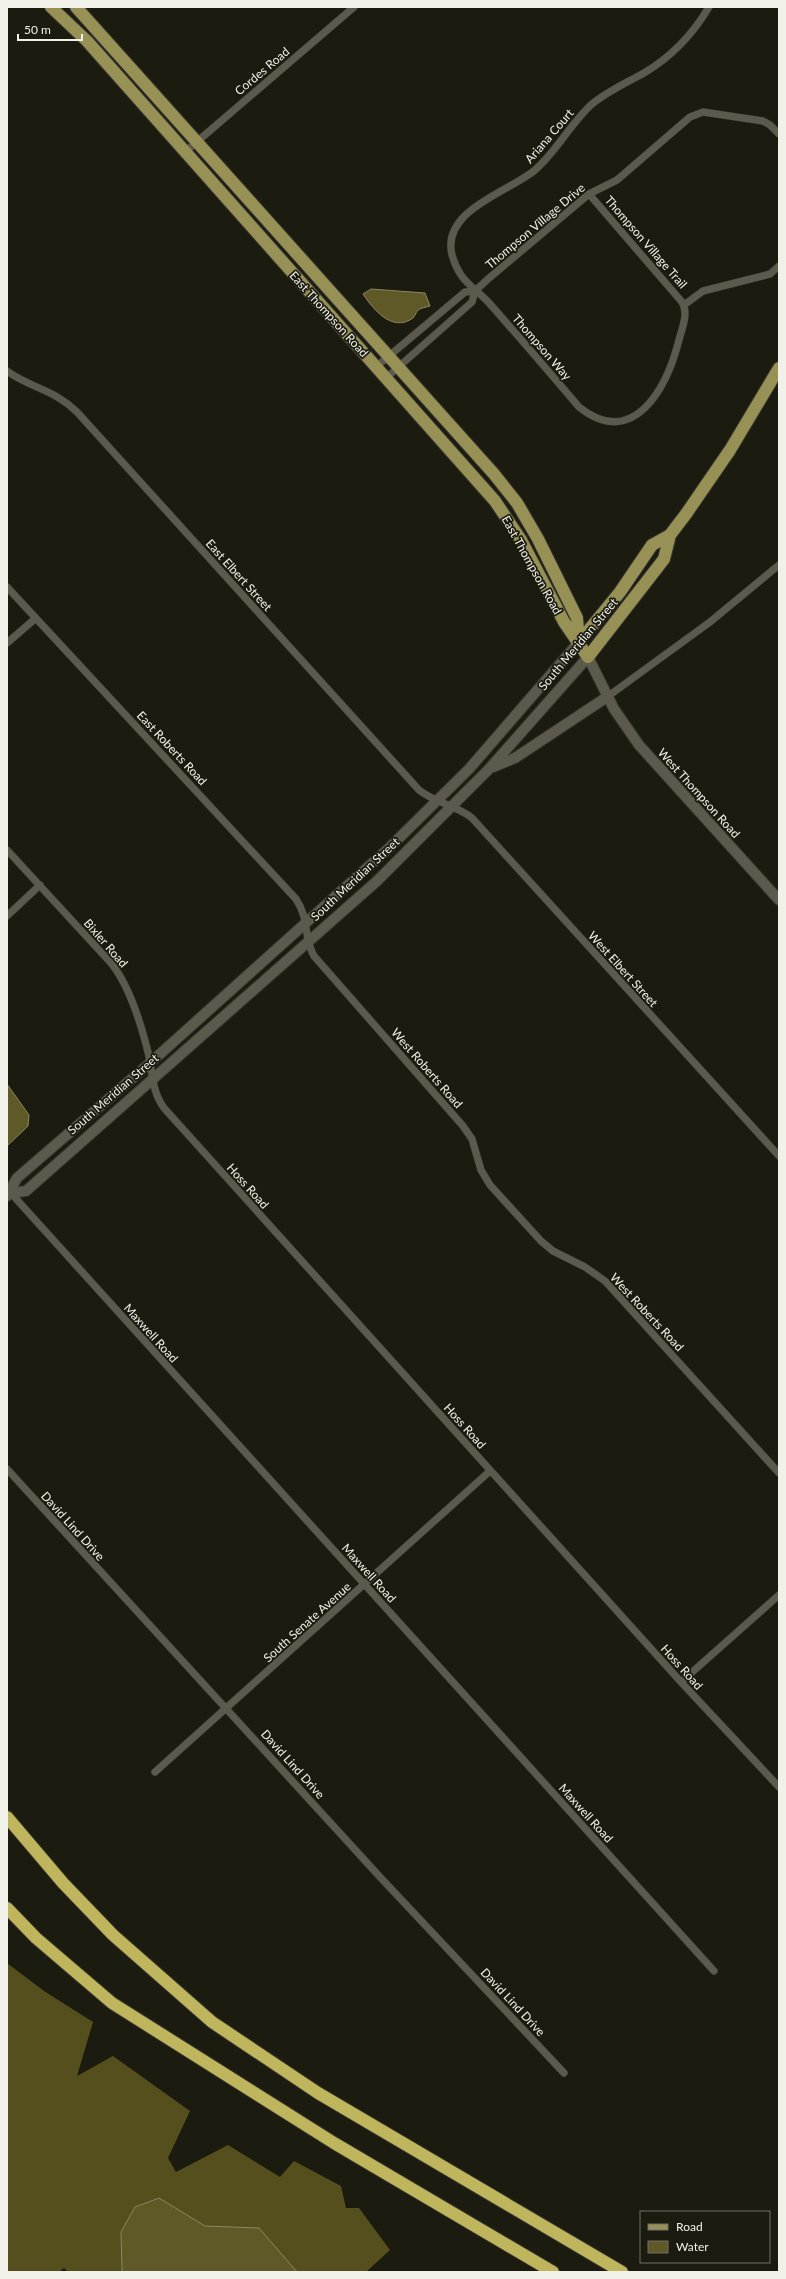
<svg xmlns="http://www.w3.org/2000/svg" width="786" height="2279" viewBox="0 0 786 2279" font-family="Lato,sans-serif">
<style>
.forest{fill:#544f1d}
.water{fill:#5f5928;stroke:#8b8762}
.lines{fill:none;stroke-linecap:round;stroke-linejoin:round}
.street-casing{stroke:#36352f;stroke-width:8}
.secondary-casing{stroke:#36352f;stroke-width:12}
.primary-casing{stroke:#36352f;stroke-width:14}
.highway-casing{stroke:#36352f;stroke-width:14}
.street{stroke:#5c5a4d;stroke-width:7}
.secondary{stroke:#5c5a4d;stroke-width:10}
.primary{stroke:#979156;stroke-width:12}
.highway{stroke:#beb55c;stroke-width:12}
.labels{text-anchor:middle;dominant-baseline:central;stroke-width:3.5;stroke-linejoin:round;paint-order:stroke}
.street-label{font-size:12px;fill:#f2f1e9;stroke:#1c1b10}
</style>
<rect width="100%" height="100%" fill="#1c1b10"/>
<path class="forest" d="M 7,1963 L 44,1991 L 93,2022 L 77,2076 L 113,2056 L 190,2111 L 168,2158 L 176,2172 L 228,2145 L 280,2177 L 294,2161 L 341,2186 L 346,2208 L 359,2208 L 390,2250 L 366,2272 L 68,2272 L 64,2268 L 59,2272 L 7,2272 Z"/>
<path class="water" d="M 371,289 L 425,293 L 430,306 C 426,307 421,308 418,310 C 416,312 415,316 413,318 C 392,333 373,309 363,294 Z
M 7,1084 L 29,1115 L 28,1126 L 7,1146 Z
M 159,2198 L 205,2226 L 259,2228 L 297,2272 L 122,2272 L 121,2232 L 135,2207 Z"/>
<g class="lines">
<g class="street-casing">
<path id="street" d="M 185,152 L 354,7
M 589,194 L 682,302 C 689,313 682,328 679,340 C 667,387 634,451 579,407 C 550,373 520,338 490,304 C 474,286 460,283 452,255 C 441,210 509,192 535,170 C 557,151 570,124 592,104 C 608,91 626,83 644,73 C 671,57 693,34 709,7
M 684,305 L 703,291 L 770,274 L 779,266
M 376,367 L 465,292 L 475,291
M 7,371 C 30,388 54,389 77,412 L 419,790 C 435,803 456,805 472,818 L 779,1156
M 386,378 L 472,302 L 475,291 L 488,279 L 589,194 L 617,180 L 690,117 L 703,112 L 763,121 L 770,125 L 779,134
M 7,587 L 296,899 C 310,920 303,937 314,956 L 463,1126 L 472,1139 L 481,1170 L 490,1185 L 541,1241 L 553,1251 L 585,1267 L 605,1281 L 779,1473
M 7,643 L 36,618
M 607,697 L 710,622 L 779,565
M 7,850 L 111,963 C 129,985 141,1024 148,1052 C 153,1072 151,1090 164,1108 L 681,1682 L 779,1787
M 7,916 L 40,885
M 9,1191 L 714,1971
M 7,1469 L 380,1877 L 564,2073
M 681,1682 L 779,1595
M 155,1772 L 490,1471"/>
</g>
<g class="secondary-casing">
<path id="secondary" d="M 493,767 L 515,758 L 607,697
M 10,1193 L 26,1191 L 377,881 L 489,769 L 588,657 L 614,709 L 639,745 L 779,900
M 7,1196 L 17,1178 L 150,1063 L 388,849 L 469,769 L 579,642"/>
</g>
<g class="primary-casing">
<path id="primary" d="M 51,7 L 87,41 L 495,501 L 521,540 L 564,622 L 588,657 L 664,559 L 670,535
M 76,7 L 494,474 L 517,503 L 538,539 L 577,618 L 579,641
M 579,642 L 620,592 L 652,545 L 670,535 L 686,514 L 730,450 L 779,368"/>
</g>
<g class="highway-casing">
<path id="highway" d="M 7,1817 L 63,1883 L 113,1935 L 212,2022 L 318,2093 L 622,2272
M 7,1908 L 36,1938 L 112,2003 L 334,2143 L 553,2272"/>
</g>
<use href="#street" class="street"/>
<use href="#secondary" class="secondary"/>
<use href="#primary" class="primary"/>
<use href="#highway" class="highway"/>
</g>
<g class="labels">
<g class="street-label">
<text transform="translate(262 71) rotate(-40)">Cordes Road</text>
<text transform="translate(549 136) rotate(-49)">Ariana Court</text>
<text transform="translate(535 226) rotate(-40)">Thompson Village Drive</text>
<text transform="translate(646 242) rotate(49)">Thompson Village Trail</text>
<text transform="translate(329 314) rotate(48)">East Thompson Road</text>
<text transform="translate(542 347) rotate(49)">Thompson Way</text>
<text transform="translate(532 565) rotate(61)">East Thompson Road</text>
<text transform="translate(239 575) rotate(48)">East Elbert Street</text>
<text transform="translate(578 644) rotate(-50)">South Meridian Street</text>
<text transform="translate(172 748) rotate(47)">East Roberts Road</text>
<text transform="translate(699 793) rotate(48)">West Thompson Road</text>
<text transform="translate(355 879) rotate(-43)">South Meridian Street</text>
<text transform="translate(106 943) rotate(49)">Bixler Road</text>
<text transform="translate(623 969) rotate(48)">West Elbert Street</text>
<text transform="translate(427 1068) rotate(49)">West Roberts Road</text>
<text transform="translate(113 1094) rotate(-41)">South Meridian Street</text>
<text transform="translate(248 1186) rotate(48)">Hoss Road</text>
<text transform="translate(647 1312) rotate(47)">West Roberts Road</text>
<text transform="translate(151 1333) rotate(48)">Maxwell Road</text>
<text transform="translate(465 1426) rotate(48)">Hoss Road</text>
<text transform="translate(73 1526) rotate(48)">David Lind Drive</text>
<text transform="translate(369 1573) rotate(48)">Maxwell Road</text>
<text transform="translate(307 1622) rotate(-42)">South Senate Avenue</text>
<text transform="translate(682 1667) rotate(48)">Hoss Road</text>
<text transform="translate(293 1764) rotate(48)">David Lind Drive</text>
<text transform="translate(586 1813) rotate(48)">Maxwell Road</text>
<text transform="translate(513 2002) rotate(47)">David Lind Drive</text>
</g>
</g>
<rect width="786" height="2279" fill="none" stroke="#f2f1e9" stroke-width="16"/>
<rect x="640" y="2211" width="130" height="52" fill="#1c1b10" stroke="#727167"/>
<rect x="648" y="2224" width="20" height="6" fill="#979156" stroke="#727167"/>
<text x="676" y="2231" font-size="12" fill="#f2f1e9">Road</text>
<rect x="648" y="2241" width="20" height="12" fill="#5f5928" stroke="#727167"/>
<text x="676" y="2251" font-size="12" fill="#f2f1e9">Water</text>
<path d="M18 34v6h64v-6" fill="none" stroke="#f2f1e9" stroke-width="2"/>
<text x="24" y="34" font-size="12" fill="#f2f1e9" stroke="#1c1b10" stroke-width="3" paint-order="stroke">50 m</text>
</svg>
